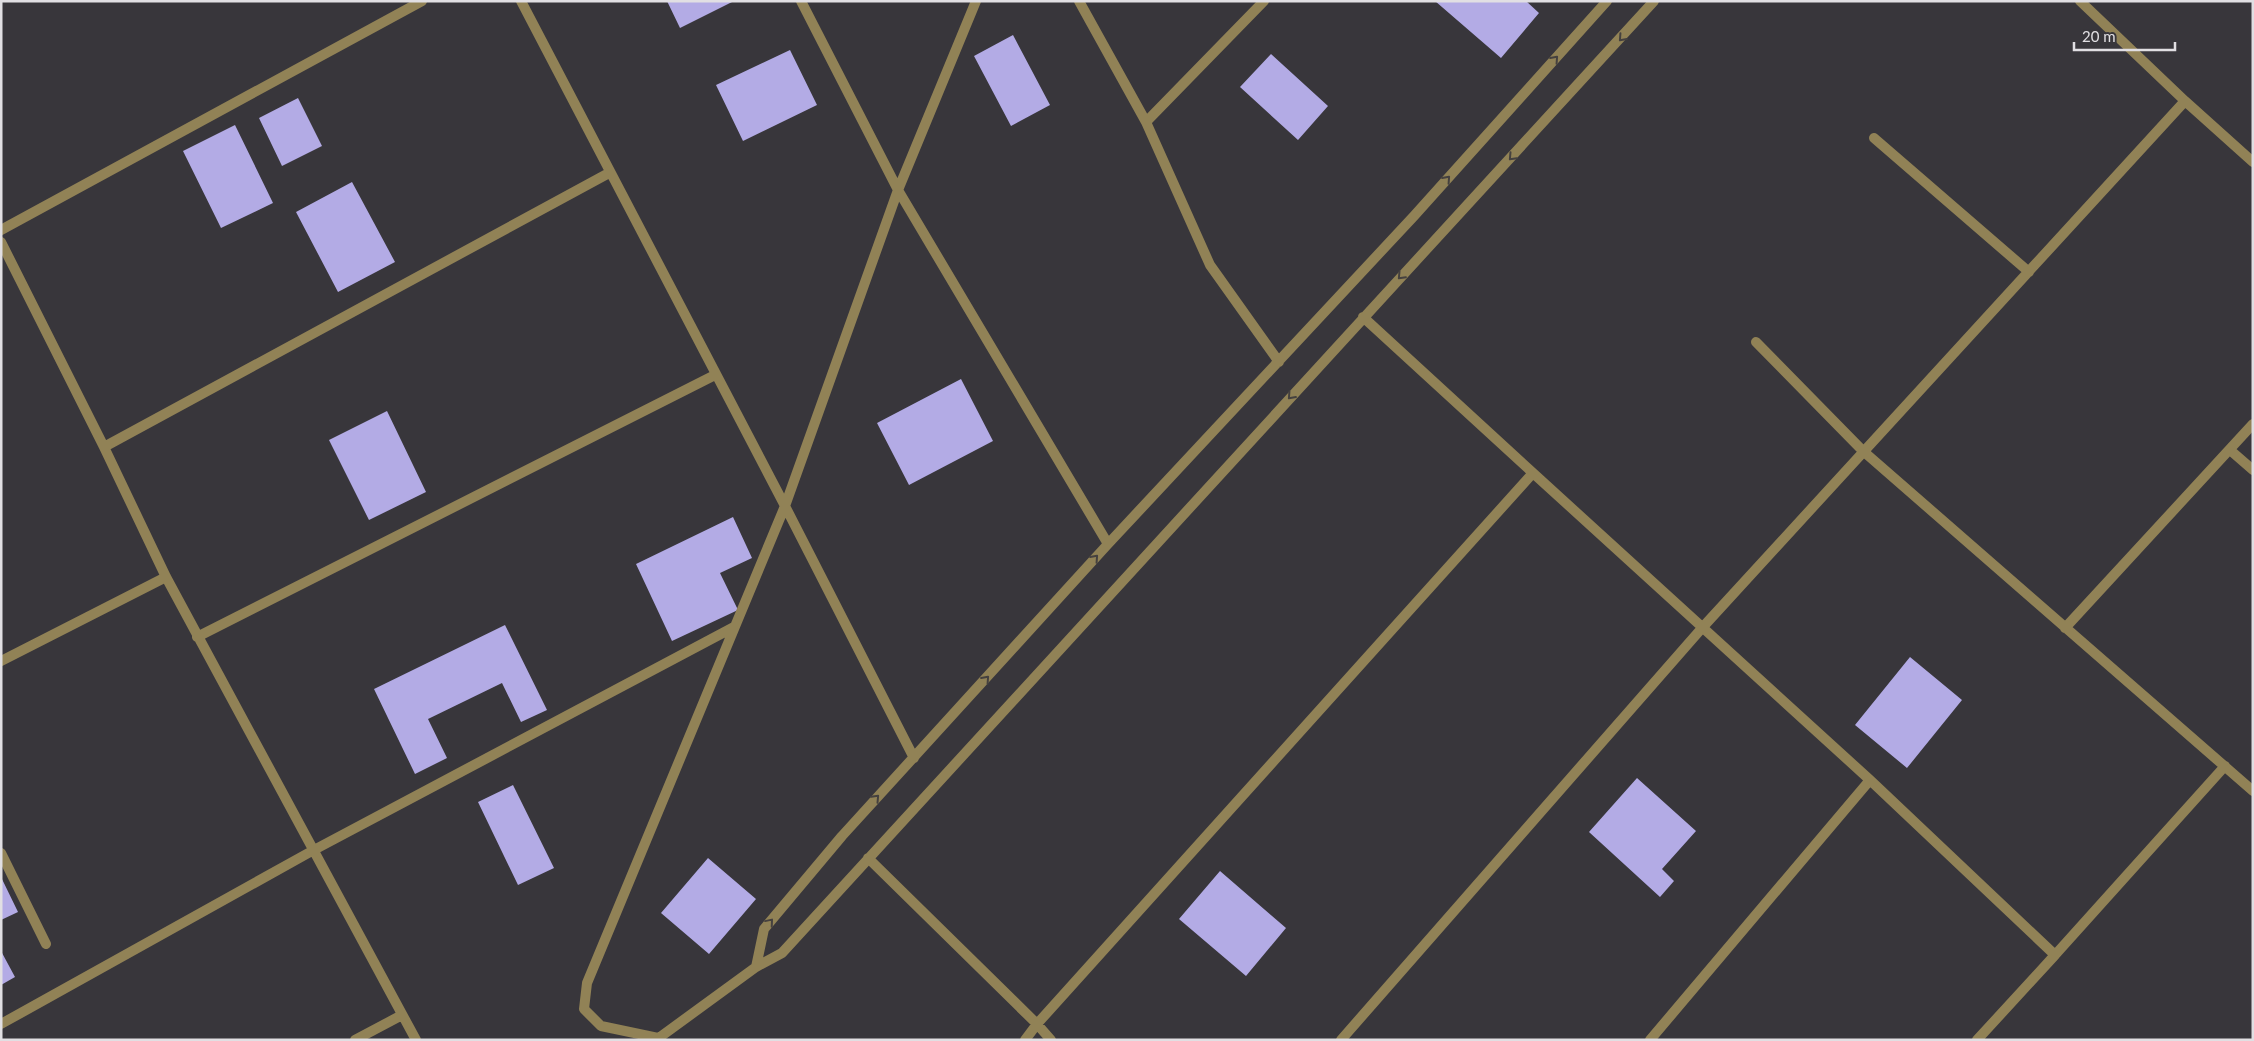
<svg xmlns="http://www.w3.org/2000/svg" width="2254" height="1041" viewBox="0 0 2254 1041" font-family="Lato,sans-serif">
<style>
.building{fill:#b3abe5}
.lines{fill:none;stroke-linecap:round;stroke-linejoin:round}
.minor{stroke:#918256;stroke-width:10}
.oneway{stroke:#45413f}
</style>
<rect width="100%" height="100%" fill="#38363b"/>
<path class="building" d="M 667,1 L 734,1 L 680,28 Z
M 1435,1 L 1526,1 L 1539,13 L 1501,58 Z
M 1013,35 L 1050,105 L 1011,126 L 974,56 Z
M 790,50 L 817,105 L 743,141 L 716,85 Z
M 1271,54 L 1328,106 L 1298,140 L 1240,87 Z
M 298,98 L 322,146 L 282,166 L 259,118 Z
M 235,125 L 273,203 L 221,228 L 183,151 Z
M 352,182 L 395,262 L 338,292 L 296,212 Z
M 961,379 L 993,441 L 909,485 L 877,423 Z
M 387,411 L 426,492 L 369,520 L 329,440 Z
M 733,517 L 752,558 L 720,573 L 738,610 L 672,641 L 636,564 Z
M 505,625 L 547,710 L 521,722 L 502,683 L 428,719 L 447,758 L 415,774 L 374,689 Z
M 1910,657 L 1962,700 L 1907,768 L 1855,725 Z
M 1637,778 L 1696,831 L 1662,869 L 1674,881 L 1660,897 L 1589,832 Z
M 513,785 L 554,868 L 518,885 L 478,802 Z
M 708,858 L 756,899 L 709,954 L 661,913 Z
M 1220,871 L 1286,928 L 1246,976 L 1179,919 Z
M 1,877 L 18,912 L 1,920 Z
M 1,951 L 15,977 L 1,985 Z"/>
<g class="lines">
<path class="minor" d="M 521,1 L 785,506 L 914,758
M 801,1 L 898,190 L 1108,544
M 1079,1 L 1146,122 L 1264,1
M 2080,1 L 2185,101 L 2253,162
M 1146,122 L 1210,265 L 1279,362
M 1874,138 L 2029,272
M 1,230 L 422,1
M 1,242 L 104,447 L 166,577 L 416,1040
M 1756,342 L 1863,451 L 2253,791
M 104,447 L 609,173
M 2230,450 L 2253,470
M 1533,473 L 1870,780 L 2055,955 L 2225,766
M 2065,628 L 2253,424
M 197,637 L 715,375
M 1,661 L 166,577
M 1,853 L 46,944
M 868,858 L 1037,1024 L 1051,1040
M 756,967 L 764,929 L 842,836 L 1108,544 L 1414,216 L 1607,1
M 1,1024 L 312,851 L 734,627
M 658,1038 L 601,1026 L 584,1009 L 587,983 L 785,506 L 898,190 L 976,1
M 355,1040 L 402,1015
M 656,1040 L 756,967 L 782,953 L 1654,1
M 1025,1040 L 1037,1024 L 1533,473 L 1363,317
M 1341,1040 L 1702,628 L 2185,101
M 1650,1040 L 1870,780
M 1977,1040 L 2055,955"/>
</g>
<defs><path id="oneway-chevron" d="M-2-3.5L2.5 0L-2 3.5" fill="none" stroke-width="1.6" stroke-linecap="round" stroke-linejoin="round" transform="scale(1.25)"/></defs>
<g class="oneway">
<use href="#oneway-chevron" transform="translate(1622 38) rotate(132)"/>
<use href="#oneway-chevron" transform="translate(1555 59) rotate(-48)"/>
<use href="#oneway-chevron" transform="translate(1512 157) rotate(133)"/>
<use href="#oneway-chevron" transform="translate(1447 179) rotate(-48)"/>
<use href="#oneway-chevron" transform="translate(1401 276) rotate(133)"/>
<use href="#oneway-chevron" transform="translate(1291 396) rotate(132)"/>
<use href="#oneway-chevron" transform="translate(1095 558) rotate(-48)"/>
<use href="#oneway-chevron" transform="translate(986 679) rotate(-48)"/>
<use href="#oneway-chevron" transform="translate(876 798) rotate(-47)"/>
<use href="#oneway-chevron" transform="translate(770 922) rotate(-50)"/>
</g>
<rect width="2254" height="1041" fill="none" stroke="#e1dfe3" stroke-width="5"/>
<path d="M2074 42v8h101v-8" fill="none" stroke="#e1dfe3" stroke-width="2.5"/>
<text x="2082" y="42" font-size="15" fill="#e1dfe3" stroke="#38363b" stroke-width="4" paint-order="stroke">20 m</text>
</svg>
